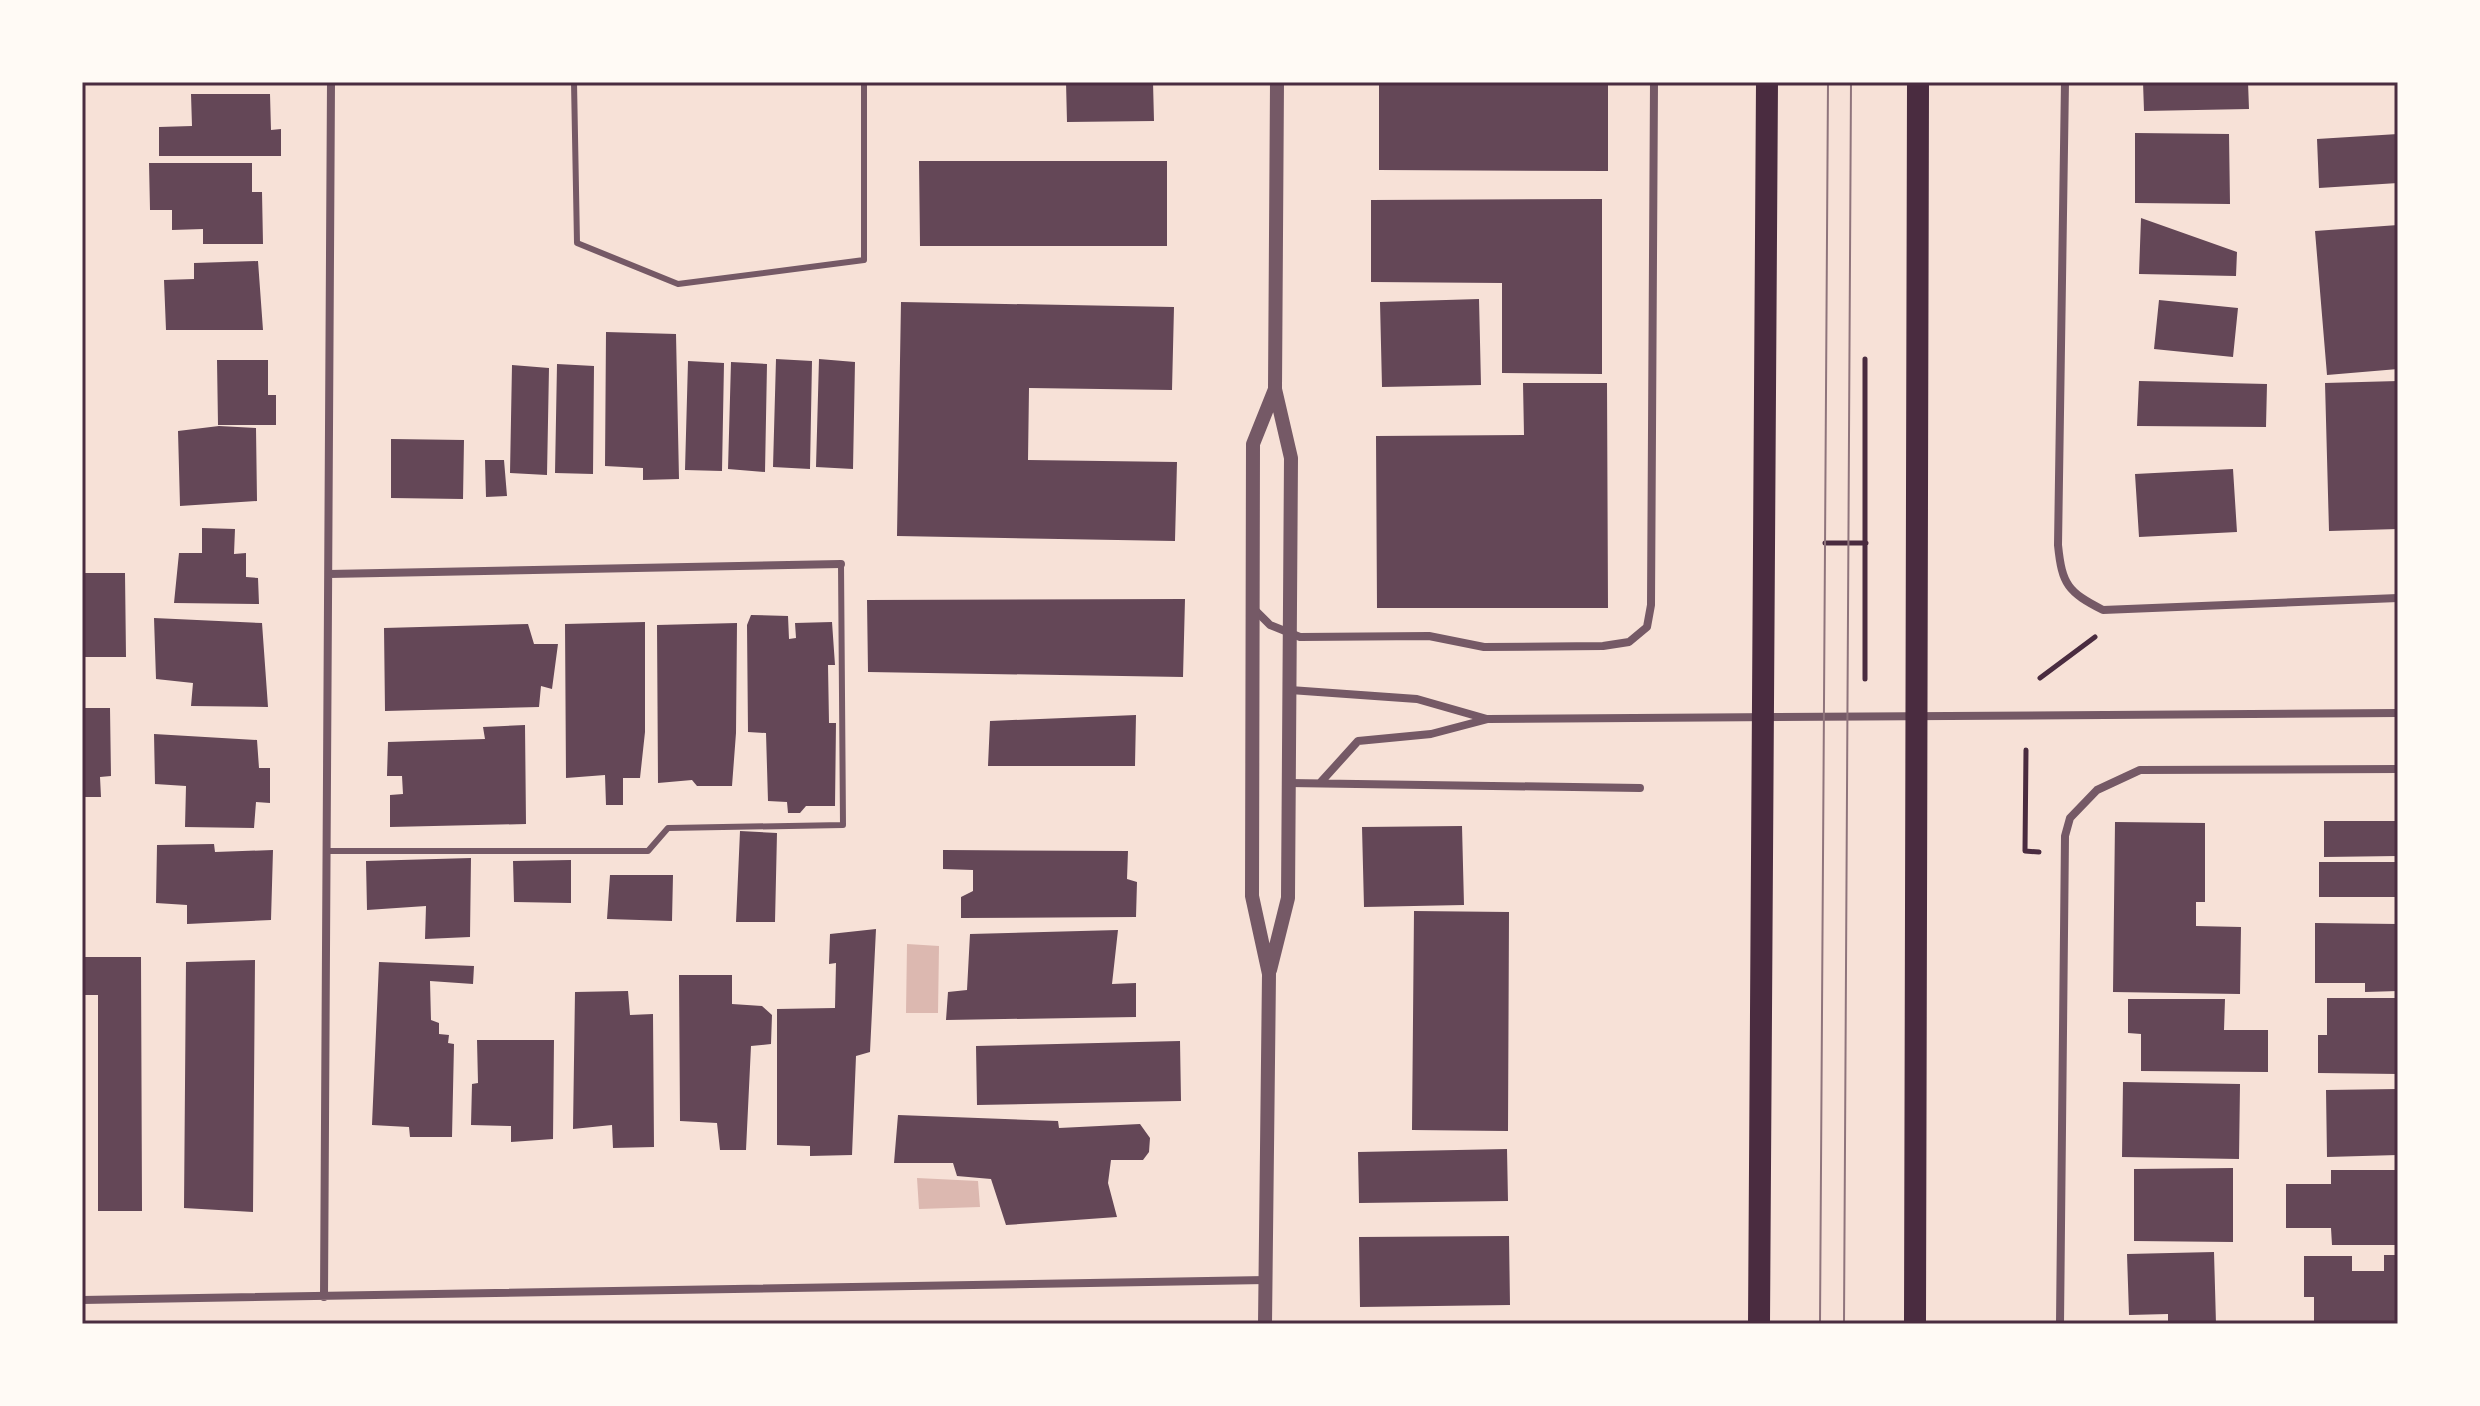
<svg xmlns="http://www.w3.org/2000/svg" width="2480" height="1406" viewBox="0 0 2480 1406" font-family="'Noto Sans',sans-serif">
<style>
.water{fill:#dcb8b0}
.building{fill:#644757}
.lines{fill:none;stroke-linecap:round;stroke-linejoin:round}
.path{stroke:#4a2c40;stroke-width:5}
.service{stroke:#755966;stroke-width:6}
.minor{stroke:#755966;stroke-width:8}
.tertiary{stroke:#755966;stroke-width:14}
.trunk{stroke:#4a2c40;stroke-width:22}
.tram{stroke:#8f747c;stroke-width:2}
.neatline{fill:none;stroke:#4a2c40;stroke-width:3}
</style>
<rect width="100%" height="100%" fill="#f7e1d7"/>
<path class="water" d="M 907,944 L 939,946 L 938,1013 L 906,1013 Z
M 917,1178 L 978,1181 L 980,1207 L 919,1209 Z"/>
<path class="building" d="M 1066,82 L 1153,82 L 1154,121 L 1067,122 Z
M 1379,82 L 1608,82 L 1608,171 L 1379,170 Z
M 2143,82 L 2248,82 L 2249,109 L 2144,111 Z
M 191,94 L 270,94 L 271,130 L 281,129 L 281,156 L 159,156 L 159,127 L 192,126 Z
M 2135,133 L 2229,134 L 2230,204 L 2135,203 Z
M 2398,134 L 2398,183 L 2319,188 L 2317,139 Z
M 919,161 L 1167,161 L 1167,246 L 920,246 Z
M 149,163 L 252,163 L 252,192 L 262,192 L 263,244 L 203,244 L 203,229 L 172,230 L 172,210 L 150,210 Z
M 1602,199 L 1602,374 L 1502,373 L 1502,283 L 1371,282 L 1371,200 Z
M 2141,218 L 2237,252 L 2236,276 L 2139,274 Z
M 2398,225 L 2398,369 L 2327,375 L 2315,231 Z
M 258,261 L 263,330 L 166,330 L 164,280 L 194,279 L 194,263 Z
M 1479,299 L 1481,385 L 1382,387 L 1380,302 Z
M 2159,300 L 2238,308 L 2233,357 L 2154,349 Z
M 901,302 L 1174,307 L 1172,390 L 1029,388 L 1028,460 L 1177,462 L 1175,541 L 897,536 Z
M 606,332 L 676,334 L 679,479 L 643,480 L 643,468 L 605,466 Z
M 776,359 L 812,361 L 810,469 L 773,467 Z
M 819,359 L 855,362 L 853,469 L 816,467 Z
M 217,360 L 268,360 L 268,395 L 276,395 L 276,425 L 218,425 Z
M 688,361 L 724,363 L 722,471 L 685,470 Z
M 731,362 L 767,364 L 765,472 L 728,469 Z
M 557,364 L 594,366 L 593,474 L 555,473 Z
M 512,365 L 549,368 L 547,475 L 510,473 Z
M 2139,381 L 2267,384 L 2266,427 L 2137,426 Z
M 2398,381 L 2398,529 L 2329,531 L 2325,383 Z
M 1523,383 L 1607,383 L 1608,608 L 1377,608 L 1376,436 L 1524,435 Z
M 219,426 L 256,428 L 257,501 L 180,506 L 178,431 Z
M 391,439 L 464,440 L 463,499 L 391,498 Z
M 485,460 L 504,460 L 507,496 L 486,497 Z
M 2233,469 L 2237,532 L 2139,537 L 2135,474 Z
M 202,528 L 235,529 L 234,554 L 246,553 L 246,577 L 258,578 L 259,604 L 174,603 L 179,553 L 202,553 Z
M 82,573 L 125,573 L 126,657 L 82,657 Z
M 1185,599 L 1183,677 L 868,672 L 867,600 Z
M 751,615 L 788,616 L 789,639 L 796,638 L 795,623 L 832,622 L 835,665 L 828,665 L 829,723 L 836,723 L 835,806 L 806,806 L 800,813 L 788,813 L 787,802 L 768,801 L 766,733 L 748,732 L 747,625 Z
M 154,618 L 262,623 L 268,707 L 191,706 L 193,683 L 156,679 Z
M 645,622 L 645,732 L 640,778 L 623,778 L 623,805 L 606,805 L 605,775 L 566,778 L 565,624 Z
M 737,623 L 736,733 L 732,786 L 697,786 L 692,780 L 658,783 L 657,625 Z
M 528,624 L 534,644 L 558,644 L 552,689 L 541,686 L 539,707 L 385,711 L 384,628 Z
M 82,708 L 110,708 L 111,776 L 100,777 L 101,797 L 82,797 Z
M 1136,715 L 1135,766 L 988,766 L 990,721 Z
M 525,725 L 526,824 L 390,827 L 390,795 L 403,794 L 402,776 L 387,776 L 388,742 L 485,739 L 483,727 Z
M 154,734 L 257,740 L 259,768 L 270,768 L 270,803 L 256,802 L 254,828 L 185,827 L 186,786 L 155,784 Z
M 2324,821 L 2398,821 L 2398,856 L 2324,857 Z
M 2115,822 L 2205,823 L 2205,902 L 2196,902 L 2196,926 L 2241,927 L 2240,994 L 2113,992 Z
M 1462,826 L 1464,905 L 1364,907 L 1362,827 Z
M 740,831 L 777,833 L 775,922 L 736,922 Z
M 214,844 L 215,852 L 273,850 L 271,920 L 187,924 L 187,905 L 156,903 L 157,845 Z
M 943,850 L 1128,851 L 1127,879 L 1137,882 L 1136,917 L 961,918 L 961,897 L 973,891 L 973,870 L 943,869 Z
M 471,858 L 470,937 L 425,939 L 426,906 L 367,910 L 366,861 Z
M 571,860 L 571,903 L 514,902 L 513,861 Z
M 2319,862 L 2398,862 L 2398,897 L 2319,897 Z
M 610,875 L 673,875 L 672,921 L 607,919 Z
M 1414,911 L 1509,912 L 1508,1131 L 1412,1130 Z
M 2315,923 L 2398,924 L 2398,991 L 2365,992 L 2365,983 L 2315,983 Z
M 876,929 L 870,1052 L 856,1056 L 852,1155 L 810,1156 L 810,1146 L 777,1145 L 777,1009 L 835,1008 L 836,963 L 829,964 L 830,934 Z
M 1118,930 L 1112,984 L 1136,983 L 1136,1017 L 946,1020 L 948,992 L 967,990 L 970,934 Z
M 82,957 L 141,957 L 142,1211 L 98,1211 L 98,995 L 82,995 Z
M 255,960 L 253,1212 L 184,1208 L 186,962 Z
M 379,962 L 474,966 L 473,984 L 430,981 L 431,1020 L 439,1023 L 439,1034 L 449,1035 L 448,1043 L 454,1044 L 452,1137 L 410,1137 L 409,1127 L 372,1125 Z
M 679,975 L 732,975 L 732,1004 L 762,1006 L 772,1015 L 771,1044 L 751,1046 L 746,1150 L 720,1150 L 717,1123 L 680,1121 Z
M 628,991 L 630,1015 L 653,1014 L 654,1147 L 613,1148 L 612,1125 L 573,1129 L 575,992 Z
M 2327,998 L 2398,998 L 2398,1074 L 2318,1073 L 2318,1035 L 2327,1035 Z
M 2128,999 L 2225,999 L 2224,1030 L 2268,1030 L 2268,1072 L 2141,1071 L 2141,1034 L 2128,1033 Z
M 477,1040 L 554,1040 L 553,1139 L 511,1142 L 511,1126 L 471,1125 L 472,1084 L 478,1083 Z
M 1180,1041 L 1181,1101 L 977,1105 L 976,1046 Z
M 2123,1082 L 2240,1084 L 2239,1159 L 2122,1157 Z
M 2398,1089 L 2398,1155 L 2327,1157 L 2326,1090 Z
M 898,1115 L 1058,1121 L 1059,1128 L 1140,1124 L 1150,1138 L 1149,1152 L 1143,1160 L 1111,1160 L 1108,1183 L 1117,1217 L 1006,1225 L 991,1179 L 957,1176 L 953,1163 L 894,1163 Z
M 1507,1149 L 1508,1201 L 1359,1203 L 1358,1152 Z
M 2233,1168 L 2233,1242 L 2134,1241 L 2134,1169 Z
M 2331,1170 L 2398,1170 L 2398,1245 L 2332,1245 L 2331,1228 L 2286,1228 L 2286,1184 L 2331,1184 Z
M 1509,1236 L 1510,1305 L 1360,1307 L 1359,1237 Z
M 2214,1252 L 2216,1324 L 2168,1324 L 2168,1314 L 2129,1315 L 2127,1254 Z
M 2384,1255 L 2398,1255 L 2398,1324 L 2314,1324 L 2314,1297 L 2304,1297 L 2304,1256 L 2352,1256 L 2352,1271 L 2384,1271 Z"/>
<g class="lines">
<path class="path" d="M 1825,543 L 1866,543
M 2040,678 L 2095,637
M 1865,679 L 1865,359
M 2026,750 L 2025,851 L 2039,852"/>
<path class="service" d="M 574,82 L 577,243 L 678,284 L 864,260 L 864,82
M 329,851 L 648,851 L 668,828 L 843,825 L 841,564"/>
<path class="minor" d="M 2065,82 L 2058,545 C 2062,585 2068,592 2103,610 L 2398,598
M 329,574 L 841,564
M 1253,608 L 1270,625 L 1300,637 L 1429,636 L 1484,647 L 1603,646 L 1629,642 L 1647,627 L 1651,605 L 1654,82
M 1290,690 L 1417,699 L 1487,719
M 1289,783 L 1640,788
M 1320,783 L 1358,741 L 1431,734 L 1488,719 L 2398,713
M 324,1297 L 331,82
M 82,1300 L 1266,1280
M 2060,1324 L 2065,836 L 2070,818 L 2097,790 L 2140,770 L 2398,769"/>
<path class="tertiary" d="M 1270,970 L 1288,898 L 1291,458 L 1275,389 L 1277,82
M 1265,1324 L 1269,974 L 1252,896 L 1253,444 L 1275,389"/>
<path class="trunk" d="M 1759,1324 L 1767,82
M 1915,1324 L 1918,82"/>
<path class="tram" d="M 1820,1324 L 1828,82
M 1844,1324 L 1851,82"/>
</g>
<rect width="2480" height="1406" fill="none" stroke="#fffaf5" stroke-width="168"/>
<rect x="84" y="84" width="2312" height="1238" class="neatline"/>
</svg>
